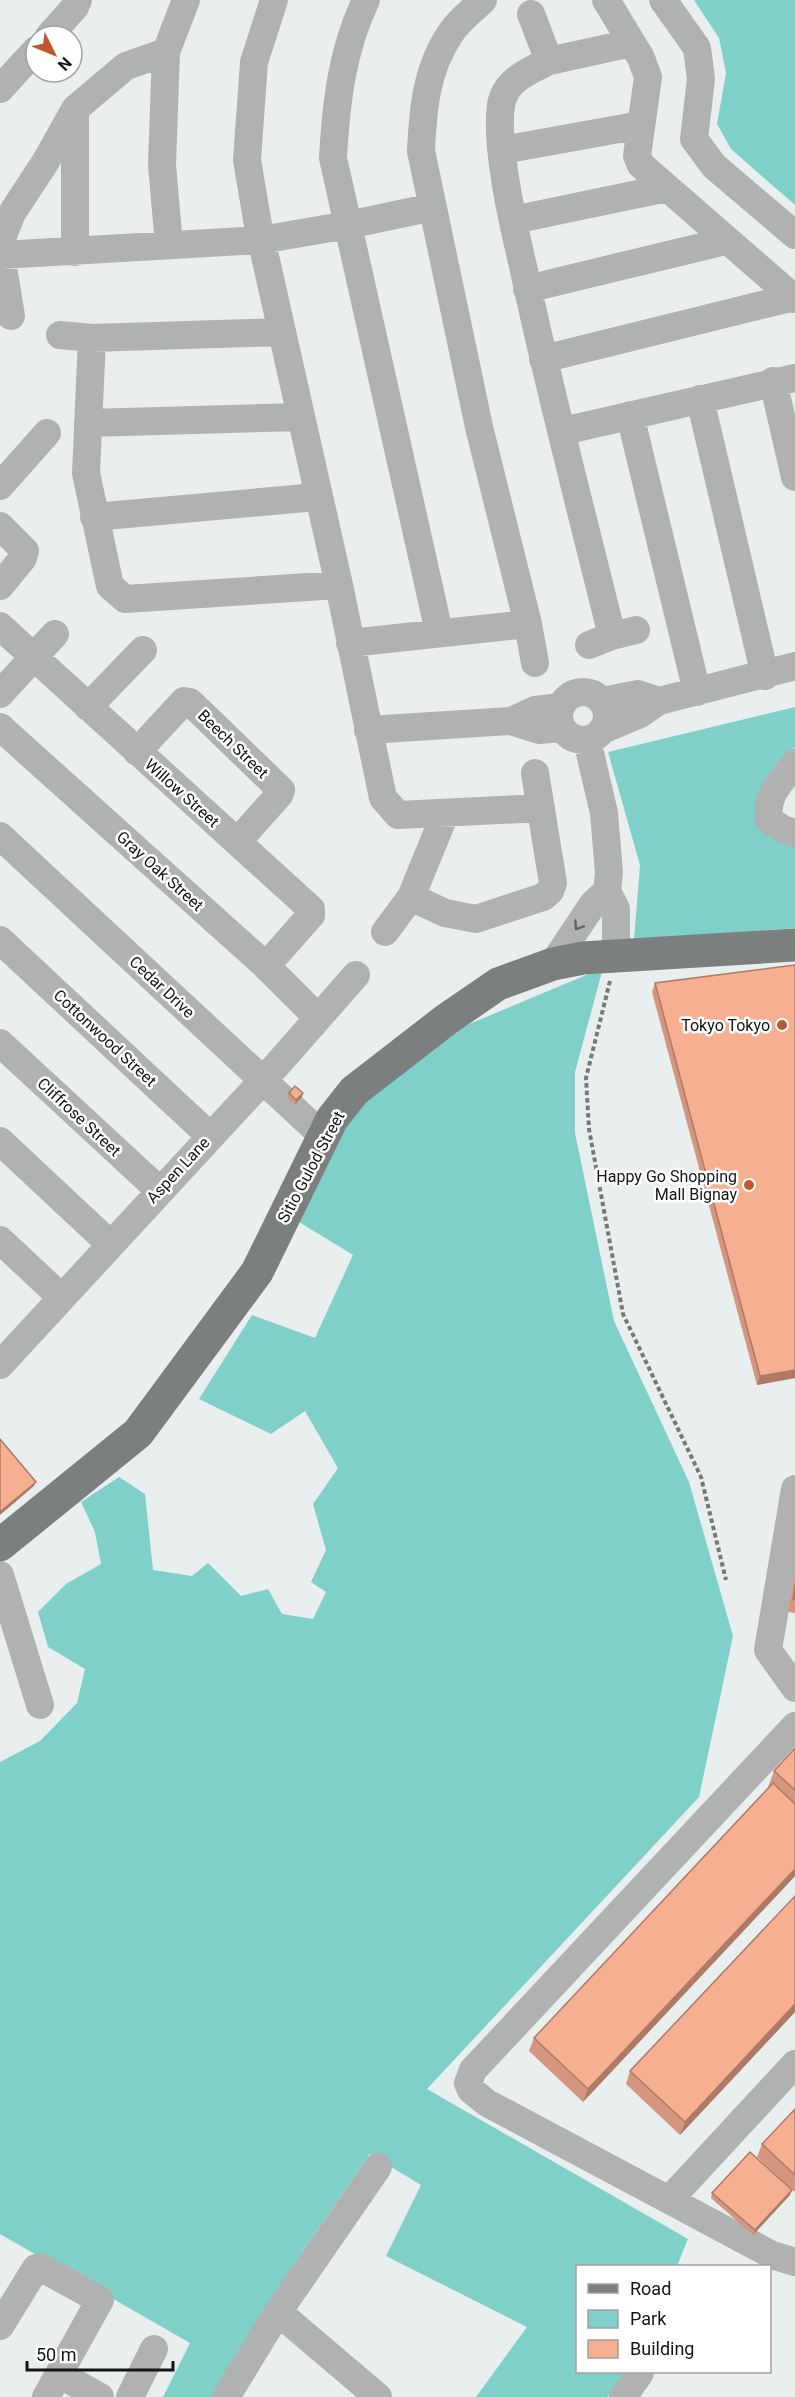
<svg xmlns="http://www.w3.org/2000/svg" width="795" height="2397" viewBox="0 0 795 2397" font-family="Roboto,sans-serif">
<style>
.green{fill:#7fd0c8}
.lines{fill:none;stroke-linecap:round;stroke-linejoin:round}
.path{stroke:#757979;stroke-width:4;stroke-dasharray:4.5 3;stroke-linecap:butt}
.minor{stroke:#afb2b1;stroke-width:28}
.major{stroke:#7b807f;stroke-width:33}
.wall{fill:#d4967e}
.shaded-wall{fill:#ad7a66}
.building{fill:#f7af92;stroke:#ad7a66;stroke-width:1.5}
.oneway{stroke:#616463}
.poi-dot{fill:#bf582c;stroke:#fff;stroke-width:2}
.labels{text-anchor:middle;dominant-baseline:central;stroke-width:5;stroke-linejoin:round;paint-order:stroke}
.street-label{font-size:16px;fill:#131515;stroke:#fff}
.poi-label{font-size:16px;fill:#131515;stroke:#fff;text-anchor:end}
</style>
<rect width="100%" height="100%" fill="#e8efee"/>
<path class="green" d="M 694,0 L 795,0 L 795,205 L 731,149 L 717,124 L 726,73 L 719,38 Z
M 795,707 L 795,747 L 760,792 L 795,842 L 795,928 L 634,940 L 640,865 L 608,752 Z
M 603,968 L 575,1072 L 575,1133 L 614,1321 L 689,1482 L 733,1636 L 699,1797 L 427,2089 L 688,2239 L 677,2266 L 578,2266 L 578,2372 L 634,2372 L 607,2397 L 476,2397 L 527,2327 L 386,2256 L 421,2185 L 370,2154 L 305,2248 L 214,2397 L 163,2397 L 190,2343 L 0,2234 L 0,1762 L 40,1741 L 77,1703 L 85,1669 L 48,1647 L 38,1612 L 66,1584 L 101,1564 L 95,1532 L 81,1502 L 119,1477 L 145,1494 L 153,1570 L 192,1576 L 208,1563 L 241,1596 L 268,1589 L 282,1614 L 313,1619 L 326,1592 L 311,1582 L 326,1550 L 313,1504 L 338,1468 L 305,1411 L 271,1434 L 199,1399 L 252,1315 L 315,1338 L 353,1255 L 299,1222 L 358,1099 L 455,1030 Z"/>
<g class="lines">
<path class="path" d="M 610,981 L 586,1078 L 589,1129 L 623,1314 L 701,1477 L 726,1580"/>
<path class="minor" d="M 274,0 L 254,62 L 247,160 L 258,225 L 339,585 L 383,798 L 398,815 L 541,808
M 366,0 C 342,50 336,103 333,158 L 439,632
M 606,0 L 641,58 L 648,77 L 637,156 L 641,165 L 795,299
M 663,0 L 697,48 L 701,79 L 694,139 L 714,166 L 795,235
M 531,14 L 549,61 L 631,43
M 49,36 L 75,7 L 78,0
M 549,61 C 529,71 505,80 501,105 C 495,146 513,224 523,266 C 549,390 582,513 612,636 L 636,630
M 0,89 L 36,50
M 502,150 L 641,125
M 513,220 L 667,188
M 169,245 L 162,165 L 166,52 L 186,0
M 75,252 L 75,113
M 1,255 L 261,240 L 348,225 L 433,207
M 527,289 L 726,241
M 11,316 L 1,255 L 2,238 L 12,213 L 46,161 L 75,109 L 126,66 L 166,52
M 60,335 L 92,338 L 281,332
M 92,338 L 86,473 L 110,586 L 125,599 L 339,585
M 543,359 L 794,297
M 773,381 L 795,477
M 700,399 L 765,676
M 630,415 L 697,692
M 88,423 L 299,417
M 563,431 L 795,378
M 0,486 L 47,433
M 94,517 L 317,497
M 0,526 L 25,551 L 23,558 L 0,586
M 528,624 L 535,663
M 0,626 L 311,909 L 311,915 L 266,966
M 350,643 L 528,624 L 479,427 L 421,151 C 423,109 426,70 450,34 C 458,21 472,11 483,0
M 589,645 L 612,636
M559 716a24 24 0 1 1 48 0a24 24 0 1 1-48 0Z
M 0,694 L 55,634
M 602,701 L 638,694 L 659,701 L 640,714 L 602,730
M 659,701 L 795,666
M 88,707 L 143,650
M 561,707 L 535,710 L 511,721 L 539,730 L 562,728
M 0,727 L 266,966 L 318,1018
M 368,730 L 511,721
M 587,740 L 604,813 L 609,873 L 607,891 L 616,909 L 616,954
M 137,752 L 184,701 L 190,702 L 281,790 L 279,795 L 237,842
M 795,763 C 781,782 765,795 769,820 L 783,829 L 795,833
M 0,836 L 324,1137
M 411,897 L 445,913 L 476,919 L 543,897 L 550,891 L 553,883 L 535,773
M 385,932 L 411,897 L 445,814
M 0,940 L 210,1136
M 553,964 L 593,904 L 607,891
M 0,1043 L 159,1190
M 0,1141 L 110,1244
M 0,1240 L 61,1297
M 0,1365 L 276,1066 L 356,975
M 795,1489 L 768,1650 L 795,1688
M 0,1575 L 40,1705
M 795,2064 L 669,2200 L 772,2255 L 795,2262
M 669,2200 L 487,2103 L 471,2090 L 468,2083 L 473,2070 L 795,1726
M 278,2312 L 378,2397
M 0,2326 L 36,2268 L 40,2267 L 100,2300 L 46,2397
M 59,2374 L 100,2397
M 130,2397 L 154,2349
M 226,2397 L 278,2312 L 378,2167
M 623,2397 L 640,2373"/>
<path class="major" d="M 0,1545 L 138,1433 L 257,1272 L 332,1119 L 354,1091 L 447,1019 L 498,984 L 553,964 L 583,958 L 795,945"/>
</g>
<path class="wall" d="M 655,983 L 795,1378 L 757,1385 L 652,992 Z
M 289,1093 L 303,1093 L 302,1097 L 295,1104 L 287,1097 Z
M 795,1574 L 795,1613 L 788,1612 Z
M 795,1748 L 795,1876 L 583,2102 L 529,2051 L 534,2038 L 769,1788 L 768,1787 L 774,1771 Z
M 795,1896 L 795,2012 L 680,2135 L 626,2084 L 630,2071 Z
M 795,2109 L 795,2192 L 757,2157 L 762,2144 Z
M 712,2193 L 790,2195 L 753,2235 L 711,2198 Z"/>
<path class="shaded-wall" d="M 303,1093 L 302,1097 L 295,1104 L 296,1100 Z
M 795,1370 L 795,1378 L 757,1385 L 760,1376 Z
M 36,1482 L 34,1486 L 0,1515 L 0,1512 Z
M 795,1869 L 795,1876 L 583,2102 L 588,2089 Z
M 795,2004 L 795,2012 L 680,2135 L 685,2122 Z
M 792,2190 L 790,2195 L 753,2235 L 755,2230 Z"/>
<path class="building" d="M 795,965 L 795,1370 L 760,1376 L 655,983 Z
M 295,1086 L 303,1093 L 296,1100 L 289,1093 Z
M 0,1439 L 36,1482 L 0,1512 Z
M 795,1586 L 795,1600 L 793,1599 Z
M 795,1748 L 795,1790 L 774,1771 Z
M 773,1783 L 795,1804 L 795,1869 L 588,2089 L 534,2038 Z
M 795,1896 L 795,2004 L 685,2122 L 630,2071 Z
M 795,2109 L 795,2175 L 762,2144 Z
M 750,2152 L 792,2190 L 755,2230 L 712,2193 Z"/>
<defs><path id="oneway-chevron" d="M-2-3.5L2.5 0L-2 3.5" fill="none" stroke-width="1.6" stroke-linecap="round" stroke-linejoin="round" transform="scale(1.5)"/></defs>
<use class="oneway" href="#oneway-chevron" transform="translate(578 926) rotate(124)"/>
<g class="poi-dot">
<circle cx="782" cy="1025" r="6"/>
<circle cx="749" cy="1185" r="6"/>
</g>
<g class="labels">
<g class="street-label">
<text transform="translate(233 744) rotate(44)">Beech Street</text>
<text transform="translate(182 793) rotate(42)">Willow Street</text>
<text transform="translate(160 871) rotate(42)">Gray Oak Street</text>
<text transform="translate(162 987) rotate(43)">Cedar Drive</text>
<text transform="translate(105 1038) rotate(43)">Cottonwood Street</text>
<text transform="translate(79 1117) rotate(43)">Cliffrose Street</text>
<text transform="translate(311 1167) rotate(-62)">Sitio Gulod Street</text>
<text transform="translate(178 1170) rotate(-47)">Aspen Lane</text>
</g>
<g class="poi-label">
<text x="770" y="1025">Tokyo Tokyo</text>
<text x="737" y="1176">Happy Go Shopping<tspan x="737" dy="18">Mall Bignay</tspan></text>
</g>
</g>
<rect x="576" y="2265" width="195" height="108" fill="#ffffff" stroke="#a1a1a1" stroke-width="1.5"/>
<rect x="588" y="2284" width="30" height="9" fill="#7b807f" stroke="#a1a1a1" stroke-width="1.5"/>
<text x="630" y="2295" font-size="18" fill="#131515">Road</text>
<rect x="588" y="2310" width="30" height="18" fill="#7fd0c8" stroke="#a1a1a1" stroke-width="1.5"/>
<text x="630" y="2325" font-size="18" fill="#131515">Park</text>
<rect x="588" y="2340" width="30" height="18" fill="#f7af92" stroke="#a1a1a1" stroke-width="1.5"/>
<text x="630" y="2355" font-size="18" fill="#131515">Building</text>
<g transform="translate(54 54) rotate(133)"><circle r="28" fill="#ffffff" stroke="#a1a1a1" stroke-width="1.5"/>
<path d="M0-4.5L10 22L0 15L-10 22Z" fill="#bf582c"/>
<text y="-9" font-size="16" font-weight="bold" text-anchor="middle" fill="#131515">N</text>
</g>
<path d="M27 2361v9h146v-9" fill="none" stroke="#131515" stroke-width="3"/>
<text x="36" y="2361" font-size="18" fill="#131515" stroke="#ffffff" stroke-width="4.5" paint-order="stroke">50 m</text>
</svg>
